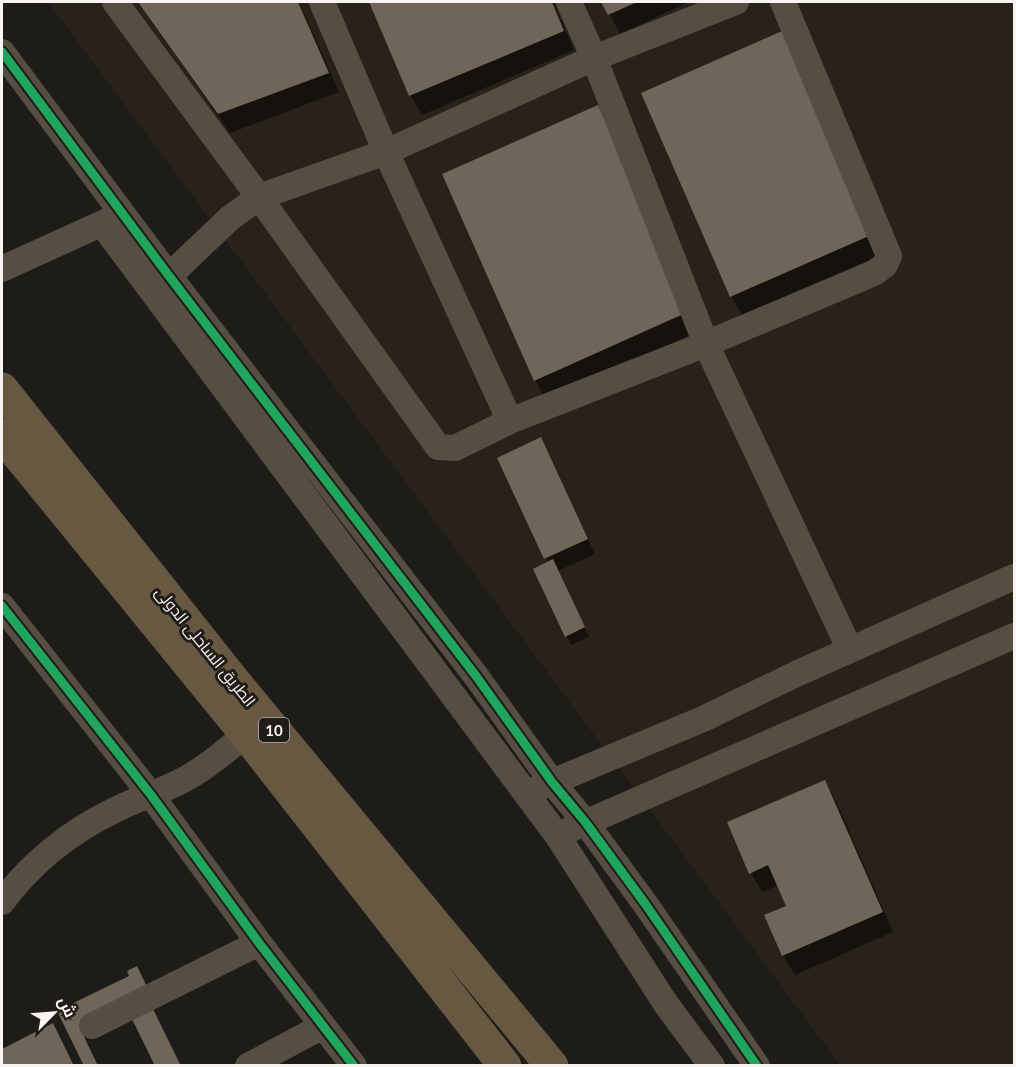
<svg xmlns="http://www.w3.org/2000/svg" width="1016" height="1067" viewBox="0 0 1016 1067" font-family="Lato,Cairo,sans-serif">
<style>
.built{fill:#29221a}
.shadow{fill:#0007}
.building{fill:#6f6559}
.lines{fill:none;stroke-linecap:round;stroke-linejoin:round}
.minor{stroke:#564e42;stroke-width:26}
.highway{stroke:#675842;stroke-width:33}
.cycleway-casing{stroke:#201c17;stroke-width:13}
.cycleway{stroke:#20a55d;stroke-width:9}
.labels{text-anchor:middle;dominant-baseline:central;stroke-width:6;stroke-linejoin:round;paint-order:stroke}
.shield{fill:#201c17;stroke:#b6b3b0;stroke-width:1.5}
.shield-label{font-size:15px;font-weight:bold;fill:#f7f4f1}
.street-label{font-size:16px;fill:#f7f4f1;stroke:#201c17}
</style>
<rect width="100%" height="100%" fill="#1e1c19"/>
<path class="built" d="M 48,2 L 1014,2 L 1014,1065 L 840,1065 Z"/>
<path class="shadow" d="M 139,2 L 299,2 L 339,92 L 230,133 Z
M 371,2 L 553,2 L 574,50 L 422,115 L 411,96 Z
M 603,2 L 689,2 L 620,34 Z
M 788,30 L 888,252 L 742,315 L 731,296 Z
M 597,106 L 608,126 L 700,331 L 546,400 L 535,380 Z
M 549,454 L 595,554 L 558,571 L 589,637 L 571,645 L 566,636 L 549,563 L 499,458 Z
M 825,782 L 836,801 L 893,932 L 795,975 L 783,956 L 766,916 L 788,907 L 779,885 L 762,892 L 751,873 Z"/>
<path class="building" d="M 138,2 L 298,2 L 329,73 L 218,114 Z
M 369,2 L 552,2 L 564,31 L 409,96 Z
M 601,2 L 637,2 L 608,15 Z
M 789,28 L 878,232 L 730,297 L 641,93 Z
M 598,105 L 690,311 L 534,381 L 442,174 Z
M 541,437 L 588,539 L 544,559 L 497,458 Z
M 553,559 L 585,627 L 565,637 L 533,569 Z
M 825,780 L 883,912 L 782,956 L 764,915 L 786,906 L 768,865 L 749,874 L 727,822 Z
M 137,966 L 149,991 L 79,1026 L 98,1066 L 84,1066 L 57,1011 L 129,976 L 127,971 Z
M 152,1007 L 181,1066 L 155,1066 L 131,1017 Z
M 53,1023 L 74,1066 L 2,1066 L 2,1049 Z"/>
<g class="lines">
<path class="minor" d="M 115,2 L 259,197 L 438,447 L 455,448 L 510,421 L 706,344 L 874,273 L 885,265 L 889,256 L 783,2
M 322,2 L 386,152 L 510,421
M 569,2 L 594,58 L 706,344 L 850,650
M 2,52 L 169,276 L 476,676 L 552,782 L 586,823 L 646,905 L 757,1066
M 102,224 L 557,835 L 666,1004 L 712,1066
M 2,269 L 116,217
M 169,276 L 230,218 L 259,197 L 386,152 L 594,58 L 736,2
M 2,606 L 151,795 L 259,943 L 354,1066
M 538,788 L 703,719 L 796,674 L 1014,577
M 571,829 L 1014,636
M 2,902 C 31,863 71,831 115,810 C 138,798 164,791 187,778 C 208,766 227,750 246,734
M 92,1026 L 259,943
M 248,1066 L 323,1026"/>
<path class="highway" d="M 2,389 L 233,680 L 552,1066
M 2,435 L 246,734 L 505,1066"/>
<g class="cycleway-casing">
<path id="cycleway" d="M 2,52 L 169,276 L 476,676 L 552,782 L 586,823 L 646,905 L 757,1066
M 2,606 L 151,795 L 259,943 L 354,1066"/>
</g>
<use href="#cycleway" class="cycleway"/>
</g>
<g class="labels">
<rect class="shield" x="259" y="718" width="30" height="24" rx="4.5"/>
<g class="shield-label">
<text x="274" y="730">10</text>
</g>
<g class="street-label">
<text transform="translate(206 646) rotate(51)">الطريق الساحلى الدولى</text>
</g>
</g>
<rect width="1016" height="1067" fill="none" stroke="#f7f4f1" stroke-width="6"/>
<g transform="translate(54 1013) rotate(65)" stroke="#201c17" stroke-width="4.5" paint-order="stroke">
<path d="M0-4.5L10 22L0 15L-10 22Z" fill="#f7f4f1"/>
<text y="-9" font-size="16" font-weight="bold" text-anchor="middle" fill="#f7f4f1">ش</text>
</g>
</svg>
